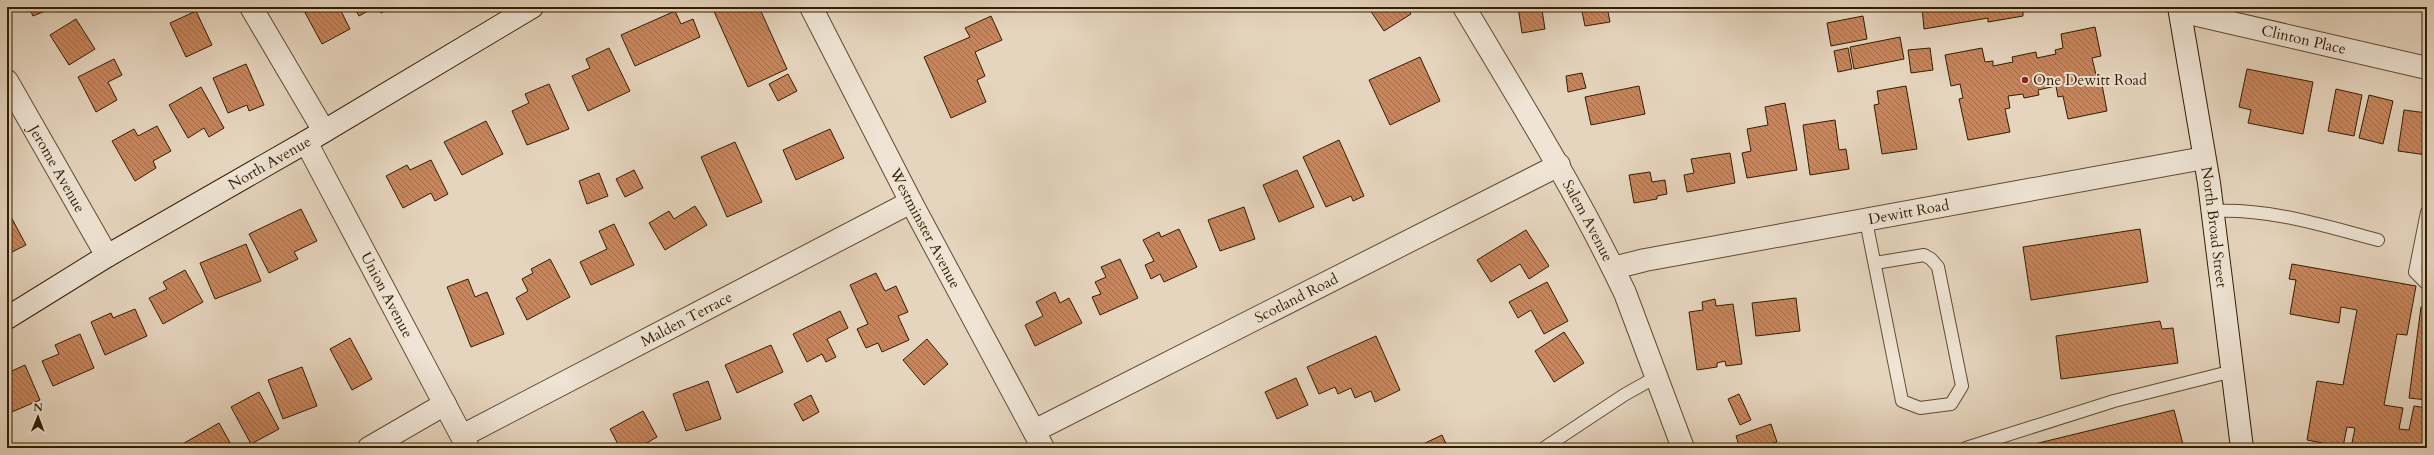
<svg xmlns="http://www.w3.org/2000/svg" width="2434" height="455" font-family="Cardo,serif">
	<defs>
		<pattern id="building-back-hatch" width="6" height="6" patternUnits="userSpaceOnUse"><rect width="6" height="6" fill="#c9855b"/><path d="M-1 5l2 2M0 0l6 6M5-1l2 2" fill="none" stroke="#a46c49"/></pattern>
	</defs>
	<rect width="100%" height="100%" fill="#e6d5be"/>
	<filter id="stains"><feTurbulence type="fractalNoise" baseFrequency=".005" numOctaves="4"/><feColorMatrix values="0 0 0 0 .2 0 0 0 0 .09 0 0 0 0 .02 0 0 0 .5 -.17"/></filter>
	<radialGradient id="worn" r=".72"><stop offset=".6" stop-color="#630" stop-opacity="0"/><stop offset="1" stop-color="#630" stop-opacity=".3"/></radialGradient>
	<path fill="url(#building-back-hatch)" stroke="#331e00" d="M29,7H55L33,16Z
		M302,7H339L350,29L322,44Z
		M354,7H375L359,16Z
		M378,7H392L381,13Z
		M712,7H759L787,69L748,87Z
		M1368,7H1406L1411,14L1384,31Z
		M1518,7H1552L1542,10L1545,29L1522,33Z
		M1581,7H1607L1610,22L1585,26Z
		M1922,7H2050L2023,12V16L1988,22V18L1924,29Z
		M196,11L212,45L186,57L170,23Z
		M675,11L681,24L693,19L700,37L635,66L621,35Z
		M991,16L1002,40L975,52L985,76L977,80L986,102L951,118L924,57L970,37L965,28Z
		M1863,16L1867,39L1831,46L1827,23Z
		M76,19L95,49L69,65L50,35Z
		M2095,27L2101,56L2092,58L2096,75L2100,74L2107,111L2068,119L2063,96L2058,97L2056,86L2038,90L2039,95L2024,98L2023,94L2008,96L2010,108L2005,109L2010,132L1968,140L1959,99L1963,98L1960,84L1951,86L1945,55L1982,48L1985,62L1993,61V66L2013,62L2012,57L2036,52L2037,58L2056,54L2055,50L2063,48L2061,34Z
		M1900,37L1904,59L1854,69L1850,47Z
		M609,48L630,91L588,111L572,76L590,68L586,59Z
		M1848,48L1852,69L1838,72L1834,51Z
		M1930,48L1933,70L1911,73L1908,50Z
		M1420,57L1440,101L1390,125L1369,80Z
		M114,59L122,75L108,82L117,100L96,112L78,77Z
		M246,64L264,105L249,111L247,105L228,113L213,78Z
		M2247,69L2313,82L2303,134L2248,123L2251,110L2239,107Z
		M1582,73L1586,88L1568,92L1566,76Z
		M788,74L797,91L778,101L769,84Z
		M549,84L569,129L527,145L512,111L529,103L525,94Z
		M1639,86L1645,114L1591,125L1585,97Z
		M1906,86L1917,149L1882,154L1874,105L1879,104L1877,91Z
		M201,87L224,128L209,137L204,128L188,138L169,105Z
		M2336,89L2362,95L2354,136L2328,131Z
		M2369,95L2393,101L2383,144L2359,138Z
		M1785,103L1797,170L1747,178L1742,153L1751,151L1747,129L1768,125L1765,107Z
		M2404,110L2427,113V155L2398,151Z
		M1835,120L1839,150L1846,149L1849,169L1810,175L1803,125Z
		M486,121L503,154L462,175L444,142Z
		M157,126L171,151L153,161L156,168L135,181L112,141L134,129L138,136Z
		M830,129L844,158L796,180L783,150Z
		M1339,140L1364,196L1353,201L1351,196L1326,207L1303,157Z
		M735,142L762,202L727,217L701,157Z
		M1730,153L1735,183L1687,192L1684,175L1694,173L1691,159Z
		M431,160L448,194L435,201L431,193L403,208L386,176L407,165L410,170Z
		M634,170L643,188L625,197L616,179Z
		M1297,170L1314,207L1279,222L1263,185Z
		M1650,172L1652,182L1665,180L1667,194L1657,196V199L1634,203L1629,175Z
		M599,173L608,196L587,204L579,181Z
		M2427,177V196L2423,195Z
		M695,206L707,225L665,250L649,223L669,211L674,219Z
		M1244,207L1255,239L1220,251L1208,220Z
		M301,209L317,241L294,252L298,259L269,273L249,234Z
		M10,215L26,245L10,253L7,248V217Z
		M614,224L634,265L591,285L580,262L607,249L599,231Z
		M1179,229L1197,267L1164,282L1160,274L1151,279L1145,265L1154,261L1143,240L1159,232L1161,237Z
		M2140,229L2148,282L2031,300L2023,247Z
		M1526,230L1549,266L1529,279L1520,264L1491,282L1477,260Z
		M246,244L261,281L215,299L200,263Z
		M550,259L570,297L527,320L516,298L528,291L522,279L533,273L531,269Z
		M1120,259L1138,298L1100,315L1092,297L1101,294L1095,282L1106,277L1101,267Z
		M2292,264L2416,286L2407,335L2397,334L2384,405L2403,408L2399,429L2409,430L2414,406L2427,408V448H2351L2355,428L2347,427L2343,447L2307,440L2317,381L2343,385L2357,310L2341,307L2339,323L2290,314L2296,280L2289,279Z
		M185,270L203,302L163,324L149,298L167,289L163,282Z
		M876,273L885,291L896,286L908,312L898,316L909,340L882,352L878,343L866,348L857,329L868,324L850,285Z
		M468,279L475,297L487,292L504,334L471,347L447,287Z
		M1547,282L1568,321L1544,334L1531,310L1518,318L1509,302Z
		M1055,292L1060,303L1069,298L1082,323L1035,346L1025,325L1043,316L1036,302Z
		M1796,298L1800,331L1756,336L1752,303Z
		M1715,299L1716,306L1733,304L1742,364L1726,366L1725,361L1717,363V367L1697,370L1689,312L1703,310L1702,302Z
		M2421,307L2427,308V400L2409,398Z
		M135,309L147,336L105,355L91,322L111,313L113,318Z
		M840,311L848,328L827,339L836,357L826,362L822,354L807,362L793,334Z
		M2160,321L2162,329L2173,328L2178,363L2061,379L2056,336Z
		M1564,332L1584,363L1554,382L1535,351Z
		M80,334L94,368L53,386L42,361L59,354L55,345Z
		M1376,336L1400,390L1375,402L1371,391L1355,398L1351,388L1338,394L1335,387L1319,394L1307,367Z
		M350,338L372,379L352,390L330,349Z
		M927,339L948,364L924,385L903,360Z
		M771,345L783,372L737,393L725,365Z
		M25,365L40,400L7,414V373Z
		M302,367L317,406L283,419L268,380Z
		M1296,378L1308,405L1277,419L1265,392Z
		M708,381L721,419L686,431L673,394Z
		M259,392L279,429L251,444L231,407Z
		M1739,394L1751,420L1740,425L1728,399Z
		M811,395L819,412L803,421L794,404Z
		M2174,410L2184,448H2018Z
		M643,411L657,437L638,448H620L610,429Z
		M219,423L233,448H180L179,446Z
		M1771,424L1777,442L1766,445L1767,448H1740L1736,436Z
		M1442,435L1448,448H1422L1421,445Z
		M1174,444L1176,448H1165Z"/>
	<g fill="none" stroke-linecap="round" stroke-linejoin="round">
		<defs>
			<path id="service" d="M2213,211C2270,208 2324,226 2378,240
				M2427,212L2415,272L2427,284
				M1866,221L1902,401L1920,408L1951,404L1962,386L1938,267L1931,259L1924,255L1875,263
				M1544,448L1624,395L1656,377
				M1966,448L2114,401L2233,371"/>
			<g id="minor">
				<path d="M251,7L324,131"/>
				<path id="s1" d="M811,7L911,202L1043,448"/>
				<path id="s2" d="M1464,7C1520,101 1578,194 1625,293L1683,448"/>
				<path id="s3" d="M2180,11L2427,68"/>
				<path id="s4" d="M7,81L107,256"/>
				<path id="s5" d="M306,142L468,448"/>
				<path id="s6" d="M1613,268L1645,260L2204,158"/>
				<path id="s7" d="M1034,431L1559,165"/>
				<path id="s8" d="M462,436L911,202"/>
				<path d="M369,448L445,404"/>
			</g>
			<g id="secondary">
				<path id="s9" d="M2179,7L2209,183L2242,448"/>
				<path id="s10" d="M7,318L107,256L306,142L532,7"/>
			</g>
		</defs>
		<use href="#service" stroke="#604c30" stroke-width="14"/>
		<use href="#minor" stroke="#604c30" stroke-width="24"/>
		<use href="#secondary" stroke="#331e00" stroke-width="24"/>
		<use href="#service" stroke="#efe4d5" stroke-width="12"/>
		<use href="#minor" stroke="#efe4d5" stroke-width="22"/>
		<use href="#secondary" stroke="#efe4d5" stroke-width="22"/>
	</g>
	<circle fill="#8f2418" stroke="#efe4d5" stroke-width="1.5" cx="2025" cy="80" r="4"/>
	<g text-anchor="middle" stroke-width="4" stroke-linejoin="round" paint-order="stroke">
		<g font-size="15" fill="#331e00" stroke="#efe4d5">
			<text dy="5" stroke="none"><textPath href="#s3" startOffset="127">Clinton Place</textPath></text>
			<text dy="5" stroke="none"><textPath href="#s10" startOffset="305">North Avenue</textPath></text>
			<text dy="5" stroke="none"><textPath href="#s4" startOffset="101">Jerome Avenue</textPath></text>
			<text dy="5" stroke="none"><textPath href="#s6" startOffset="301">Dewitt Road</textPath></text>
			<text dy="5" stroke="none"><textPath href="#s2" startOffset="247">Salem Avenue</textPath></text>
			<text dy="5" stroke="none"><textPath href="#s9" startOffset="223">North Broad Street</textPath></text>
			<text dy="5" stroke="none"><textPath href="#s1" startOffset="249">Westminster Avenue</textPath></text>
			<text dy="5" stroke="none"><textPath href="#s5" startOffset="173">Union Avenue</textPath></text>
			<text dy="5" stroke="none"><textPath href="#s7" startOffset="294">Scotland Road</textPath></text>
			<text dy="5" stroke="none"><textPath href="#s8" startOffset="253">Malden Terrace</textPath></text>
		</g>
		<g font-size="15" fill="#331e00" stroke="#efe4d5" text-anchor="start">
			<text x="2033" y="85">One Dewitt Road</text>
		</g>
	</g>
	<rect width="2434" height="455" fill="none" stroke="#e6d5be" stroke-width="24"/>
	<rect x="8" y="8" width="2418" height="439" fill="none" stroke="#331e00" stroke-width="2"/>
	<rect x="12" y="12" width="2410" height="431" fill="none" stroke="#331e00"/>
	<g transform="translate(38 417) rotate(1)" stroke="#efe4d5" stroke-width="3" paint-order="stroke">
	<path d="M0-3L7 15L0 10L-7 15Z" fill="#331e00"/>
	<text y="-6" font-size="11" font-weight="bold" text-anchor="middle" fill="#331e00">N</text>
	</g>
	<rect width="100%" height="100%" filter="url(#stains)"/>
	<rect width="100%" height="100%" fill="url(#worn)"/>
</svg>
